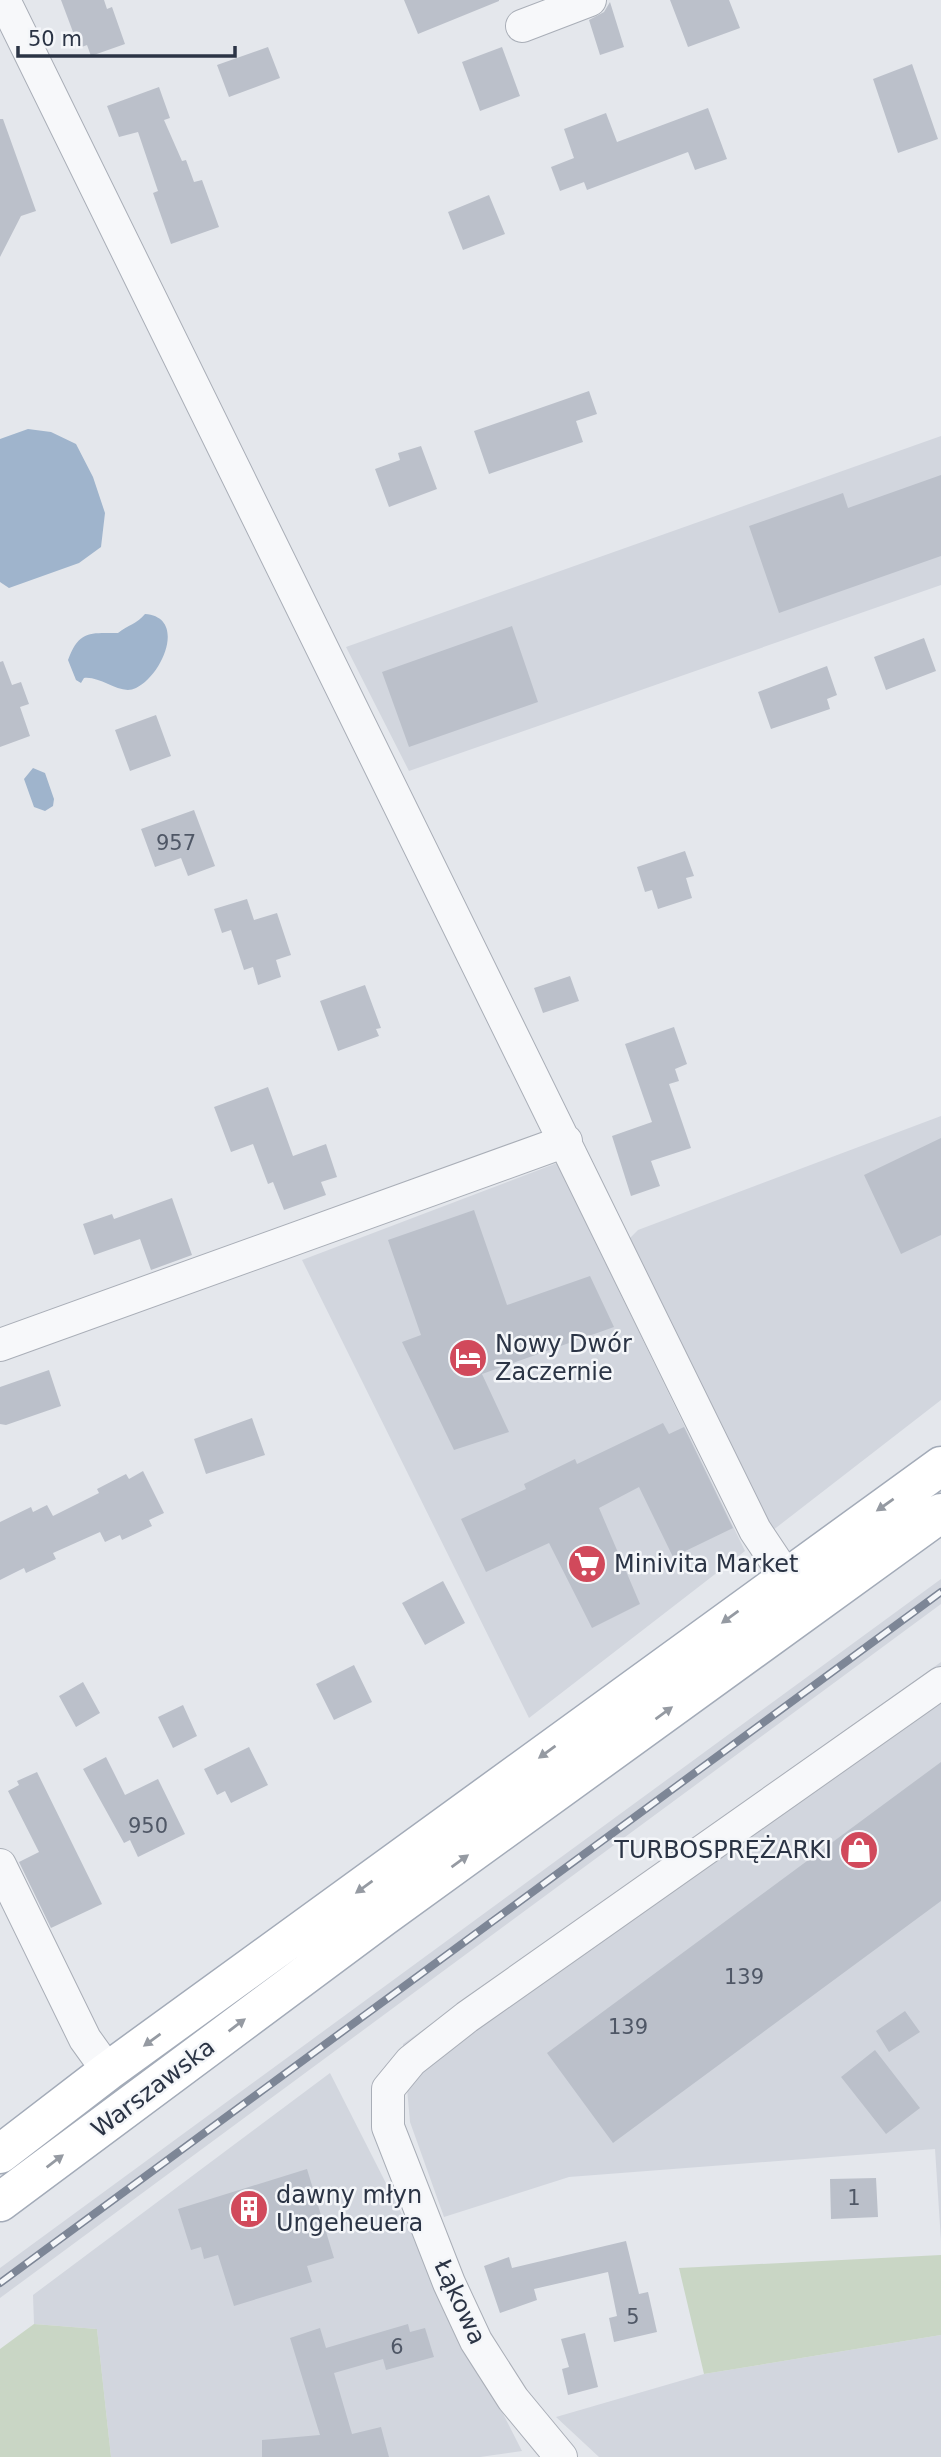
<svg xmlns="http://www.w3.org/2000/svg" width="941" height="2457" font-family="'DejaVu Sans',sans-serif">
	<rect width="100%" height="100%" fill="#e4e7ec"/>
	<path fill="#d2d6de" d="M941,436V585L409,771L346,647Z
		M941,1116V1400L768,1534L628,1240L638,1230Z
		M557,1163L745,1551L529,1718L302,1260Z
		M941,1579V1604L0,2298V2268Z
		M941,1662V2241L935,2149L569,2177L444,2217L410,2122L403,2044Z
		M330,2073L522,2451L480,2457H111L97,2329L34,2324L33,2295Z
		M941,2335V2457H599L556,2417L704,2374Z"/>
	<path fill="#c9d6c5" d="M941,2255V2335L704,2374L679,2268Z
		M34,2324L97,2329L111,2457H0V2349Z"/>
	<path fill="#9fb4cc" d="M28,429L51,432L76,444L93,477L105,513L101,547L79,563L9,588L0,582V439Z
		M145,614C187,617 163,675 136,688C120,696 102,676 84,678L81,683L76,680L68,660C79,630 90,633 118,633C128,625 137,624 145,614Z
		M33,768L45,773L54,799L53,806L45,811L34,807L24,779Z"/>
	<path fill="#bbc0ca" d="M61,0H104L107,9L112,7L125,44L91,56L87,45L79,48Z
		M404,0H499V1L418,34Z
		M670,0H729L740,28L688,47Z
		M610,2L624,47L600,55L589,20L604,12Z
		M268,47L280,78L229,97L217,65Z
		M502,47L520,96L480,111L462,62Z
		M912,64L938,139L898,153L873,79Z
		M159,87L170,118L164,120L182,161L186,160L194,182L202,180L219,227L171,244L153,193L158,191L138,132L119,137L107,106Z
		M708,108L727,159L695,170L688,152L587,190L584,182L560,191L551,167L574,158L564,129L606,113L617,142Z
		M0,119H3L36,211L21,216L0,257Z
		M489,195L505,234L463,250L448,212Z
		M589,391L597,414L576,421L583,442L489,474L474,431Z
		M421,446L437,489L389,507L375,469L400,460L398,453Z
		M941,475V556L779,613L749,526L843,493L848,508Z
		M512,626L538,702L409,747L382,672Z
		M924,638L936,671L886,690L874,657Z
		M3,661L12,685L21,682L29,704L20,707L30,736L0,747V662Z
		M827,666L837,695L827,699L830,709L771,729L758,692Z
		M156,715L171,756L130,771L115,730Z
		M194,810L215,866L188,876L181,858L155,867L141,829Z
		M685,851L694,876L686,878L692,898L658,909L652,890L645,892L637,867Z
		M247,899L254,920L277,913L291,955L276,960L281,977L258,985L253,967L244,970L231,930L222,933L214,909Z
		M570,976L579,1001L543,1013L534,988Z
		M365,985L381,1028L376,1029L379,1036L338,1051L320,1001Z
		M674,1027L687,1064L675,1069L679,1081L669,1084L691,1148L651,1161L660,1186L631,1196L612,1136L652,1122L625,1044Z
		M268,1087L293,1156L326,1144L337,1177L321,1182L326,1195L284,1210L273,1182L268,1184L253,1144L231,1152L214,1107Z
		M941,1138V1235L901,1254L864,1175Z
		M172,1198L192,1255L151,1270L140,1239L94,1255L83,1224L112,1214L114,1219Z
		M474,1210L507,1305L590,1276L614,1327L482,1374L509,1432L454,1450L402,1342L421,1335L388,1240Z
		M49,1370L61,1406L6,1425L0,1424V1387Z
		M252,1418L265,1455L206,1474L194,1439Z
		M663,1423L669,1434L684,1427L733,1528L673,1557L639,1487L599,1508L640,1604L592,1628L549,1543L486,1572L461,1519L526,1489L524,1484L575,1459L577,1464Z
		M143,1471L164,1513L149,1520L152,1526L122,1540L120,1535L105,1542L100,1532L53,1553L56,1559L26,1573L24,1568L0,1580V1522L31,1507L33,1512L47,1505L53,1516L99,1493L97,1489L126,1474L129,1479Z
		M443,1581L465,1623L425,1645L402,1603Z
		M354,1665L372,1702L334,1720L316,1684Z
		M83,1682L100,1713L76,1727L59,1696Z
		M183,1705L197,1736L173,1748L158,1717Z
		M249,1747L268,1785L231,1803L225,1791L217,1795L204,1769Z
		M106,1757L125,1795L158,1779L185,1834L138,1857L130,1840L124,1843L83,1769Z
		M941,1762V1901L613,2143L547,2053Z
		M37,1772L102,1904L51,1928L19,1862L39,1852L8,1791L19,1785L17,1781Z
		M905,2011L920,2032L889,2052L876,2031Z
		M875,2050L920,2108L886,2134L841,2077Z
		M307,2169L334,2258L307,2266L312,2282L234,2306L218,2255L204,2259L201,2247L191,2250L178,2209Z
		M876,2178L878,2217L831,2219L830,2179Z
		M626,2241L639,2294L648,2292L657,2332L614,2342L609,2318L617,2316L608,2272L534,2289L537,2300L500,2313L484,2266L509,2257L512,2268Z
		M408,2324L410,2332L425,2328L434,2357L386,2370L383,2359L334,2373L352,2434L381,2427L389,2457H262V2440L320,2435L290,2338L320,2328L326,2348Z
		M585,2333L598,2387L568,2395L562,2369L569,2367L561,2339Z"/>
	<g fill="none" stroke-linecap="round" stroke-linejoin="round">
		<defs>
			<path id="minor" d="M4,0L755,1530L799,1596
				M522,26L590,0
				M0,1345L566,1141
				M0,1865L85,2039L108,2071
				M561,2457L513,2399L476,2341L449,2283L388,2127V2089L411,2061L467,2017L941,1683"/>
			<path id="major" d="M0,2154L108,2071L941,1466
				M0,2202L383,1917L941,1513"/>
		</defs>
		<use href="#minor" stroke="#a9aeb7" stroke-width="34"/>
		<use href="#major" stroke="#a3abb8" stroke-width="41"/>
		<use href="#minor" stroke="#f7f8fa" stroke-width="32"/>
		<use href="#major" stroke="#fff" stroke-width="38"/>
		<defs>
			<path id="rail" d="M0,2283L941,1592"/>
		</defs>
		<use href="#rail" stroke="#7d8696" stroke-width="8"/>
		<use href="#rail" stroke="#f4f6f9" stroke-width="5" stroke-dasharray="16" stroke-linecap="butt"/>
	</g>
	<defs><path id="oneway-solid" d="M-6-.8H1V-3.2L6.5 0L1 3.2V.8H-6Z" transform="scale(1.75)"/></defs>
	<g fill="#959aa2">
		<use href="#oneway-solid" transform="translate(885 1505) rotate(145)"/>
		<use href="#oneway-solid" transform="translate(730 1617) rotate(144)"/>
		<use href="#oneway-solid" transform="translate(664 1713) rotate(-36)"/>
		<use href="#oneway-solid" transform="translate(547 1752) rotate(144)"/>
		<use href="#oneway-solid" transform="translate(460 1861) rotate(-36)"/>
		<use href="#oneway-solid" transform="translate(364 1887) rotate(144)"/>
		<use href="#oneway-solid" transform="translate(237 2025) rotate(-37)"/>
		<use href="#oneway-solid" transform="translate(152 2040) rotate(144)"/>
		<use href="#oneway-solid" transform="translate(55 2161) rotate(-37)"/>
	</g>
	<defs>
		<symbol id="hotel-disc" viewBox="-11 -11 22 22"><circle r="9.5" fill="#d1495b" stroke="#f4f6f9"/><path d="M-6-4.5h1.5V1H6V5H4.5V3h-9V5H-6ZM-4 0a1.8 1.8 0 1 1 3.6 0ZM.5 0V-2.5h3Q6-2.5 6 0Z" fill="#fff"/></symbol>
		<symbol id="supermarket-disc" viewBox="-11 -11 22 22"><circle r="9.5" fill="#d1495b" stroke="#f4f6f9"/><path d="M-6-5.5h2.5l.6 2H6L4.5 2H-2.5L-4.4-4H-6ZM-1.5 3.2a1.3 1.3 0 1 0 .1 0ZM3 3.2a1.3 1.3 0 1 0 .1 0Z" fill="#fff"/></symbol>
		<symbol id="shop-disc" viewBox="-11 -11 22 22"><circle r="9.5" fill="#d1495b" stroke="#f4f6f9"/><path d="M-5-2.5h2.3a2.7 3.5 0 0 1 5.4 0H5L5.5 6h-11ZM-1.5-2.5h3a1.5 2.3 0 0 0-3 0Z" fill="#fff"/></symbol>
		<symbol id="building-disc" viewBox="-11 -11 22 22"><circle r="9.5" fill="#d1495b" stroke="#f4f6f9"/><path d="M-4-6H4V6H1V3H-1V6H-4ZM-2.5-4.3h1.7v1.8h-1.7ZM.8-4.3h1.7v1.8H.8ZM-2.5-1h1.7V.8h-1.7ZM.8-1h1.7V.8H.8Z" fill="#fff"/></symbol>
	</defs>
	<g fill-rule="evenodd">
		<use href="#hotel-disc" x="446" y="1336" width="44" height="44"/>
		<use href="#supermarket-disc" x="565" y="1542" width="44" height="44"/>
		<use href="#shop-disc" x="837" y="1828" width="44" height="44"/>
		<use href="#building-disc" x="227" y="2187" width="44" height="44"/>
	</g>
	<g text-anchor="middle" stroke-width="5" stroke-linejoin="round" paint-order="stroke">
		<g font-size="21" fill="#4f5766">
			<text x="176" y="850">957</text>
			<text x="148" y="1833">950</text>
			<text x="744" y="1984">139</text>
			<text x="628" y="2034">139</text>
			<text x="854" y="2205">1</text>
			<text x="633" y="2324">5</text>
			<text x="397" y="2354">6</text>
		</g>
		<g font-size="24" fill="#2b3445" stroke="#f4f6f9" text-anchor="start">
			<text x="495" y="1352">Nowy Dwór<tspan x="495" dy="28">Zaczernie</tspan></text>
			<text x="614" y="1572">Minivita Market</text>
			<text x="832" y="1858" text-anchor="end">TURBOSPRĘŻARKI</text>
			<text x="276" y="2203">dawny młyn<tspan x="276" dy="28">Ungeheuera</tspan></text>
		</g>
		<g font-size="24" fill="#2b3445" stroke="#f4f6f9">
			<text transform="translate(153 2088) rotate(-37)" y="8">Warszawska</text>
			<text transform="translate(460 2302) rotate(65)" y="8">Łąkowa</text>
		</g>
	</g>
	<path d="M18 46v10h217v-10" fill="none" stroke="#2b3445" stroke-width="3.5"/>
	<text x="28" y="46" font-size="21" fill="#2b3445" stroke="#f4f6f9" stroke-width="5" paint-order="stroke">50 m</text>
</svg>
